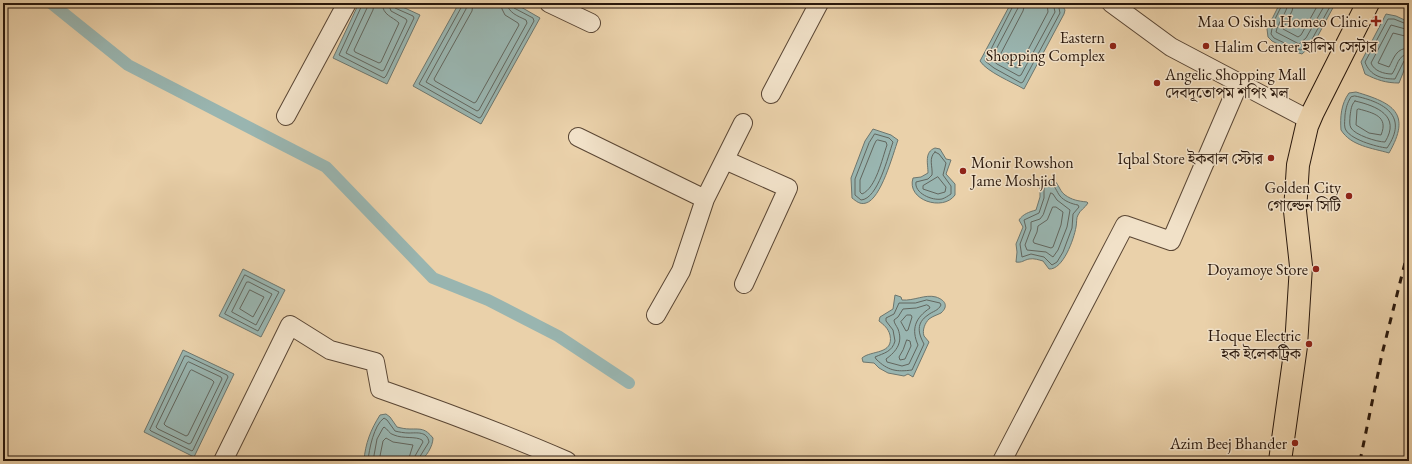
<svg xmlns="http://www.w3.org/2000/svg" width="1412" height="464" font-family="'EB Garamond','Noto Serif Bengali',serif">
	<rect width="100%" height="100%" fill="#ead1aa"/>
	<filter id="stains"><feTurbulence type="fractalNoise" baseFrequency=".005" numOctaves="4"/><feColorMatrix values="0 0 0 0 .2 0 0 0 0 .09 0 0 0 0 .02 0 0 0 .5 -.17"/></filter>
	<radialGradient id="worn" r=".72"><stop offset=".6" stop-color="#630" stop-opacity="0"/><stop offset="1" stop-color="#630" stop-opacity=".3"/></radialGradient>
	<path fill="#99b5b0" stroke="#6d766e" d="M359,3H394L420,15L387,84L333,58Z
		M459,3H514L540,18L481,124L413,86Z
		M1011,3H1061L1065,10L1064,14L1024,89C1012,82 987,72 980,61Z
		M1280,3H1335V4L1314,43L1302,54L1290,50L1272,41L1268,37L1267,29Z
		M1386,14L1396,16L1409,22V58L1399,83C1386,83 1377,80 1365,74L1361,62Z
		M1356,92C1393,103 1412,113 1389,153C1372,148 1351,146 1341,130C1340,117 1341,104 1349,93Z
		M873,129L891,135L898,140C893,154 881,199 866,203C860,205 856,201 852,198L851,178L865,141Z
		M935,148L940,149L946,159L951,160L946,174L955,184V195C943,212 906,200 913,178L921,177L928,173C928,164 924,152 935,148Z
		M1049,179C1059,180 1058,190 1065,195C1072,200 1078,201 1087,202L1088,203C1085,208 1080,210 1078,215C1076,218 1077,223 1076,227C1074,239 1063,270 1049,269L1043,261C1039,260 1034,258 1029,259C1024,260 1022,263 1016,262L1017,252L1016,244L1023,227L1019,220C1023,214 1029,212 1036,210L1040,197V184Z
		M243,269L285,290L261,337L219,316Z
		M895,295L901,297L902,300C914,301 925,294 936,297C945,300 949,306 941,313C937,315 933,316 929,319C925,323 922,330 924,336L929,342L913,377L908,374L904,376L888,373L879,368L874,363L863,362L862,358C871,350 894,355 890,335C888,328 884,325 879,321L880,317L893,309Z
		M183,350L234,374L194,457L144,432Z
		M386,414L390,417L397,427C401,428 405,429 410,429C421,429 425,428 433,438C433,446 426,458 419,461H364C365,444 371,429 380,415Z"/>
	<g fill="none" stroke-linecap="round" stroke-linejoin="round">
		<path stroke="#62665e" stroke-width="1" d="M363,3L339,55L384,78L386,76L414,18L413,16L395,8L393,3
			M368,3L367,8L346,53L382,71L384,70L407,21L406,19L391,11L388,3
			M374,3L373,10L354,50L355,52L379,63L381,62L399,23C392,16 383,16 382,3
			M462,3V6L419,84L479,118L481,117L534,21L533,18L514,8L512,3
			M467,3L466,9L426,82L477,111L479,110L527,23L526,20C518,16 508,13 507,3
			M473,3L472,11L434,79L435,81L474,103L476,102L519,25L518,23L505,15L502,9L501,3
			M1014,3L1013,6L985,61L994,68L1021,83L1023,82L1060,13L1058,3
			M1019,3L1018,8L991,59L997,64L1019,76L1021,75L1055,12L1053,3
			M1025,3L1023,11L999,57L1000,59L1017,68L1019,67L1048,12L1047,3
			M1283,3L1273,23L1271,34L1274,38L1297,49L1301,50L1311,41L1332,3
			M1288,3C1287,13 1278,22 1276,32L1299,44L1306,38L1326,3
			M1294,3L1292,11L1283,29L1298,37L1301,35L1319,3
			M1409,25L1394,19H1388L1365,62C1370,76 1382,79 1395,79L1404,61L1409,59
			M1409,30L1391,25L1371,63C1374,71 1384,74 1392,74C1398,66 1397,55 1409,54
			M1409,37L1393,33L1378,63L1389,67C1394,58 1396,48 1409,48
			M1355,96C1384,102 1409,116 1387,148C1377,147 1348,139 1345,128C1344,124 1345,119 1345,115C1346,108 1347,103 1351,97Z
			M1355,101C1377,106 1401,116 1385,142C1377,142 1355,135 1351,128C1349,125 1350,119 1350,116C1351,110 1351,105 1355,101Z
			M1359,109C1373,113 1389,116 1381,135L1369,133L1356,125L1357,110Z
			M875,134L889,138L893,142C888,156 878,199 861,200L855,195V179L869,143Z
			M878,140L886,142L887,145C882,159 876,188 862,194L860,192V180L874,145L876,141Z
			M935,152L939,154L946,163L943,175L951,186V194C948,196 945,198 942,199C932,201 914,193 916,182L928,179L932,175C933,167 928,158 935,152Z
			M938,177L946,187L945,192L938,194L923,189V186Z
			M1050,184C1056,186 1056,191 1060,196C1064,201 1072,204 1078,205L1079,207L1073,214L1072,228L1063,252L1057,262L1052,265L1044,257L1031,254L1022,257L1020,244L1026,228L1024,220L1039,213L1044,198V187Z
			M1051,193L1053,194L1057,200L1070,210L1067,227L1058,250L1053,257L1046,252L1027,250L1025,245L1031,229V222L1040,219L1043,215Z
			M1053,207H1056L1063,212L1061,225L1053,247L1051,248L1034,243L1033,241L1037,232L1038,226L1047,220Z
			M245,275L279,292L258,331L225,314Z
			M247,282H249L272,294L256,325L232,312Z
			M250,290L264,297L253,317L240,309Z
			M927,300L940,303L941,305C938,311 933,311 928,315C916,323 918,333 924,344L912,370C897,372 888,371 876,359L875,357C884,353 892,352 895,341L893,330L886,321V318L894,314L899,303H915Z
			M927,305L929,306L930,308C915,318 911,329 918,345L909,364L902,366L887,362L886,359C897,351 903,342 898,329C896,325 894,323 894,320L898,317L903,309L916,308Z
			M907,315H911L912,317L908,330L906,331L901,322Z
			M907,340L910,341L911,346L905,359L900,360L899,357L903,350Z
			M185,356H187L227,375L228,377L193,450L192,451L151,431L150,430Z
			M189,362L221,377L222,379L191,443L189,444L158,429L156,427L187,363Z
			M192,370L212,380L214,382L188,435L186,436L166,426L164,424L190,371Z
			M368,461C369,449 374,425 384,418L387,420L395,431C399,432 404,433 409,433C417,433 427,431 429,442L419,458V461
			M373,461L377,439L383,428L384,427C388,429 389,434 394,435C403,439 416,436 422,440L423,442L415,456L414,461
			M379,461L383,441L386,438L393,442L413,445L408,461"/>
		<path stroke="#99b5b0" stroke-width="12" d="M51,3L128,65L326,167L433,278L488,300L558,336L629,383"/>
		<defs>
			<path id="minor" d="M549,3L591,23
				M1111,3L1171,47L1300,115
				M771,94L819,3
				M286,116L347,3
				M578,137L705,199
				M725,160L788,188L744,284
				M656,315L681,271L705,199L743,123
				M223,461L290,325L330,350L375,362L380,389C443,411 505,434 567,461
				M1002,461L1125,225L1171,241L1239,83"/>
			<path id="highway" d="M1280,461L1296,346L1301,266L1295,211L1298,165L1307,126L1313,112L1368,3"/>
		</defs>
		<use href="#minor" stroke="#5a4634" stroke-width="20"/>
		<use href="#highway" stroke="#2a180c" stroke-width="24"/>
		<use href="#minor" stroke="#f1e1c8" stroke-width="18"/>
		<use href="#highway" stroke="#ead1aa" stroke-width="22"/>
		<path stroke="#2a180c" stroke-width="3" stroke-dasharray="7 7" stroke-linecap="butt" d="M1360,461L1382,354L1409,247"/>
	</g>
	<g fill="#8f2418" stroke="#f1e1c8" stroke-width="1.5">
		<path d="M1374 15h4v4h4v4h-4v4h-4v-4h-4v-4h4z"/>
		<circle cx="1113" cy="46" r="4"/>
		<circle cx="1206" cy="46" r="4"/>
		<circle cx="1157" cy="83" r="4"/>
		<circle cx="1271" cy="158" r="4"/>
		<circle cx="963" cy="171" r="4"/>
		<circle cx="1349" cy="196" r="4"/>
		<circle cx="1316" cy="269" r="4"/>
		<circle cx="1309" cy="344" r="4"/>
		<circle cx="1295" cy="443" r="4"/>
	</g>
	<g text-anchor="middle" stroke-width="3" stroke-linejoin="round" paint-order="stroke">
		<g font-size="16" fill="#2a180c" stroke="#f1e1c8" text-anchor="end">
			<text x="1368" y="27">Maa O Sishu Homeo Clinic</text>
			<text x="1105" y="43">Eastern<tspan x="1105" dy="18">Shopping Complex</tspan></text>
			<text x="1214" y="52" text-anchor="start">Halim Center হালিম সেন্টার</text>
			<text x="1165" y="80" text-anchor="start">Angelic Shopping Mall<tspan x="1165" dy="18">দেবদূতোপম শপিং মল</tspan></text>
			<text x="1263" y="164">Iqbal Store ইকবাল স্টোর</text>
			<text x="971" y="168" text-anchor="start">Monir Rowshon<tspan x="971" dy="18">Jame Moshjid</tspan></text>
			<text x="1341" y="193">Golden City<tspan x="1341" dy="18">গোল্ডেন সিটি</tspan></text>
			<text x="1308" y="275">Doyamoye Store</text>
			<text x="1301" y="341">Hoque Electric<tspan x="1301" dy="18">হক ইলেকট্রিক</tspan></text>
			<text x="1287" y="449">Azim Beej Bhander</text>
		</g>
	</g>
	<rect width="1412" height="464" fill="none" stroke="#ead1aa" stroke-width="16"/>
	<rect x="4" y="4" width="1404" height="456" fill="none" stroke="#2a180c" stroke-width="2"/>
	<rect x="8" y="8" width="1396" height="448" fill="none" stroke="#2a180c"/>
	<rect width="100%" height="100%" filter="url(#stains)"/>
	<rect width="100%" height="100%" fill="url(#worn)"/>
</svg>
